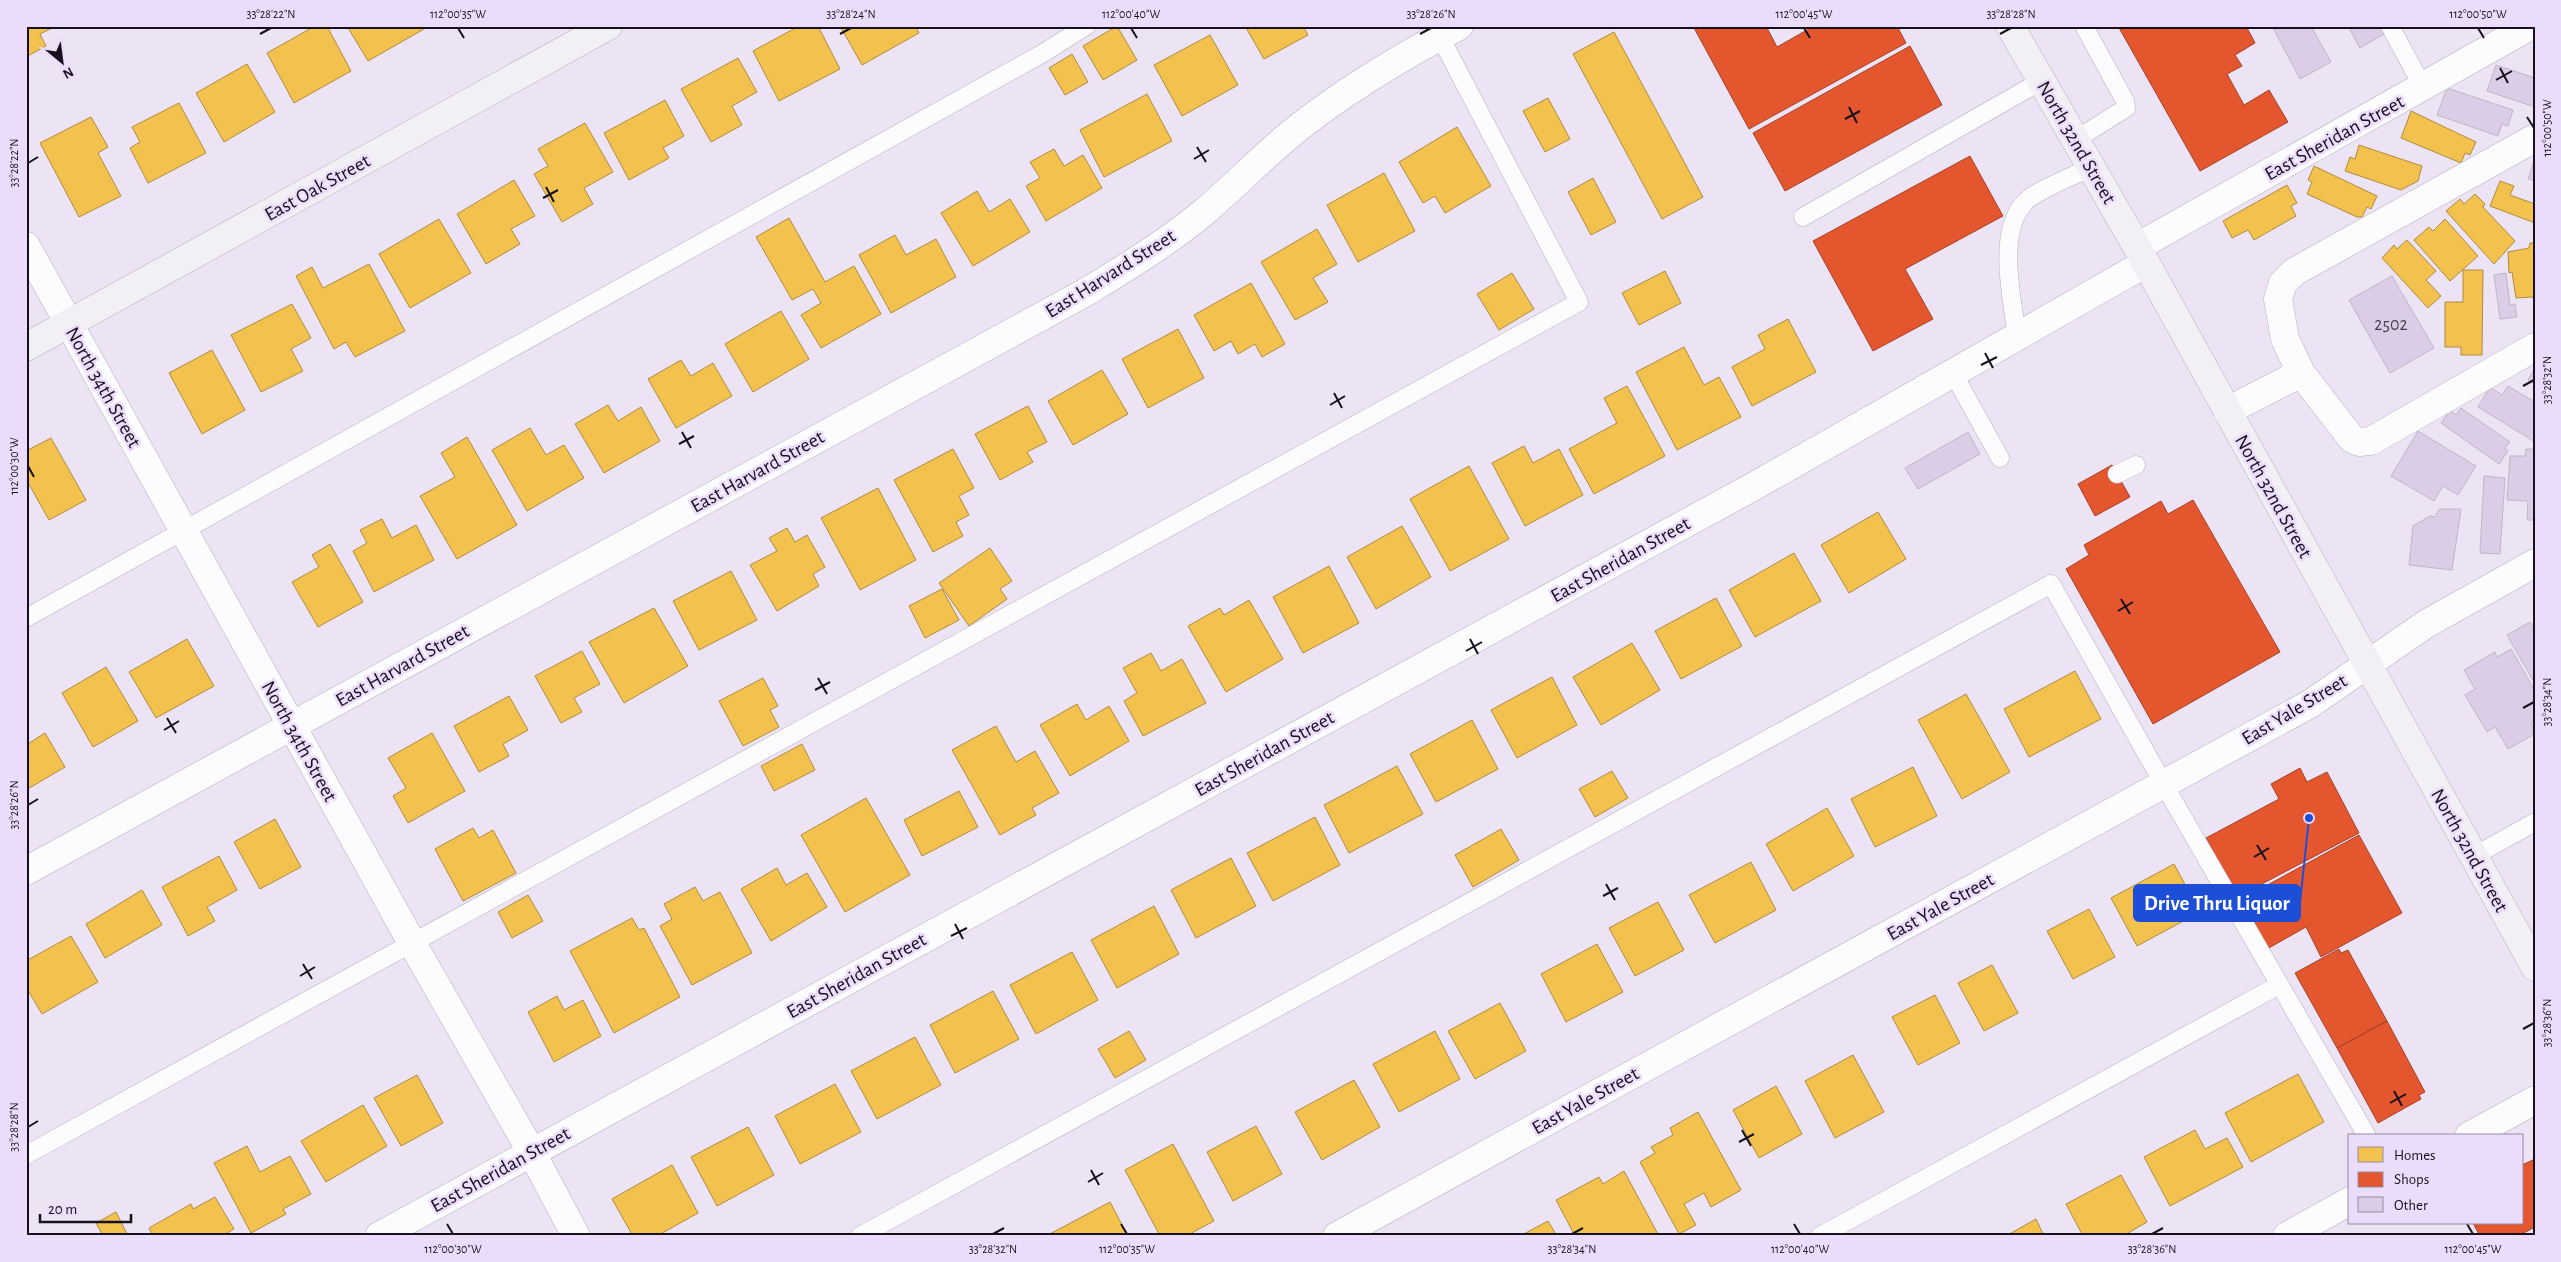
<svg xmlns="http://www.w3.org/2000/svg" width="2561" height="1262" font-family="'Alegreya Sans',sans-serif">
	<rect width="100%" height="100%" fill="#ece3f4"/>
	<path fill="#f2c14e" stroke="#b08c3f" d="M26,26L52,28L40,34L46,46L26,57Z
		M315,26H327L351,71L294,103L267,53Z
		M347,26H422L424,29L368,61Z
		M799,26H818L840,69L779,101L753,51Z
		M840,26H915L919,33L862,65Z
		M1117,26L1137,60L1103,80L1083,46Z
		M1245,26H1303L1308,35L1264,59Z
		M1614,32L1703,197L1662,219L1573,54Z
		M1210,35L1238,85L1182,116L1154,65Z
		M1072,54L1088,82L1065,95L1049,68Z
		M738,58L757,92L732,106L742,125L711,142L681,89Z
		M247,64L275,112L224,142L196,93Z
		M1147,94L1172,141L1104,177L1080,130Z
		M1548,98L1570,139L1545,152L1523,111Z
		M665,100L684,136L663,148L669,158L629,180L604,133Z
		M179,103L206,153L148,183L130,148L140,142L132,127Z
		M2411,111L2476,142L2470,155L2465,153L2461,163L2401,138Z
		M91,117L108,147L98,153L121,196L79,217L40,143Z
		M585,123L613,172L584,188L593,204L562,222L534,174L548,166L538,149Z
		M1457,127L1491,186L1445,213L1435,196L1423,203L1399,162Z
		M2359,145L2422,166L2418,181L2401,190L2345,171L2350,157L2355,159Z
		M1054,149L1064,166L1083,155L1102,188L1046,221L1026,186L1040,178L1030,162Z
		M2314,166L2377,196L2371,209L2367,207L2362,217H2357L2307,194L2312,182L2308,180Z
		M1384,173L1415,231L1358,262L1327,205Z
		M1593,178L1616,222L1591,235L1568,192Z
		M514,180L535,216L511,229L520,244L486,264L457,214Z
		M2500,181L2514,186L2510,195L2535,204V223L2490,206Z
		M2287,185L2297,203L2291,206L2296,216L2254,240L2248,230L2232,238L2223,221Z
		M977,191L989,212L1010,199L1030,232L973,266L941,213Z
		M2475,194L2485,204L2483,207L2515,241L2494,264L2446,211L2460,199L2464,204Z
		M789,218L825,282L854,266L881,314L821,348L801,315L821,303L813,289L792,300L756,237Z
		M439,219L471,273L410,308L379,254Z
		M2445,219L2478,256L2450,281L2414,240L2429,227L2433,231Z
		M1317,229L1337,264L1313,278L1328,302L1295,320L1261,262Z
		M895,235L906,255L936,239L956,277L891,313L859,255Z
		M2407,240L2436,271L2426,280L2441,296L2428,308L2382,258L2394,245L2397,249Z
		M2530,243H2535V306L2533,297L2516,298L2512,272L2509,273L2508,252L2529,248Z
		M369,264L405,331L355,357L346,342L334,349L296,276L312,267L323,288Z
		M2463,270H2483L2482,355H2461V347H2445V302H2463Z
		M1665,271L1681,303L1639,325L1622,293Z
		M1512,273L1534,309L1499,330L1477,294Z
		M1251,283L1285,344L1262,357L1255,344L1238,354L1231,341L1214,351L1194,315Z
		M292,304L311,338L291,349L303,371L261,392L231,335Z
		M781,311L809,359L753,392L725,344Z
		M1788,319L1816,372L1752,406L1732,367L1765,349L1758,335Z
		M1178,329L1204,378L1148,408L1122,359Z
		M1684,347L1704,385L1719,377L1741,417L1677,450L1636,372Z
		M212,350L245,410L202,434L169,373Z
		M681,360L691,376L713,363L732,396L676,428L648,379Z
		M1102,370L1128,414L1073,445L1048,401Z
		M1627,386L1665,456L1594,494L1569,449L1617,423L1604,398Z
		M608,405L618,421L641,407L660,441L604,473L575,424Z
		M1028,406L1047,442L1027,452L1033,462L1000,480L975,434Z
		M530,428L546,455L564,445L584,478L527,511L492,450Z
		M467,437L517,525L457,559L420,496L455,477L441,453Z
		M51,438L86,500L49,520L26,479V451Z
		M1524,446L1533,463L1559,449L1583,495L1525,526L1492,463Z
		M953,449L974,488L959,496L969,515L956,522L963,536L933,552L894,480Z
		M1469,466L1509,539L1450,571L1410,499Z
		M878,488L916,560L860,590L821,518Z
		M1878,512L1906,559L1849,593L1821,545Z
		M382,519L392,538L416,525L434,560L374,592L353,551L367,543L360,530Z
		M1402,526L1431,577L1376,609L1347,557Z
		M787,528L795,542L807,535L825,567L813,574L819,586L777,611L750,565L777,551L769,538Z
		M330,544L363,602L318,627L292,582L319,567L312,555Z
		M990,548L1012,581L1000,589L1007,599L969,626L939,583Z
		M1794,553L1821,601L1755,637L1729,590Z
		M1329,566L1359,623L1303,653L1273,597Z
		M731,571L757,620L699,650L673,601Z
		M942,589L959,620L925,638L909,606Z
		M1716,598L1742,646L1681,679L1655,631Z
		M1249,600L1283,659L1226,692L1188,626L1220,608L1224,615Z
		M654,608L688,666L624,703L589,642Z
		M187,639L214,686L156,718L129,672Z
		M1632,643L1660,690L1601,725L1573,677Z
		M582,651L600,684L574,698L582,712L561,723L535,676Z
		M1151,653L1161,671L1182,659L1206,703L1143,736L1124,701L1137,693L1123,668Z
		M106,667L138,721L93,747L62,693Z
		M2075,671L2101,719L2029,757L2004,709Z
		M1552,677L1577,725L1517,758L1491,710Z
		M763,678L778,706L770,710L779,727L743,746L719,701Z
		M1966,694L2010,772L1962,799L1918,720Z
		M509,696L528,730L503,744L509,756L479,772L454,726Z
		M1077,704L1086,720L1109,706L1129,741L1070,776L1040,725Z
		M1472,720L1498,769L1436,802L1410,754Z
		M996,726L1016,762L1035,751L1059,793L1032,808L1036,815L1000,835L952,750Z
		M45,733L65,767L26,790V745Z
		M432,733L465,791L408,823L393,796L406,788L388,758Z
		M802,744L815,770L774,791L761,766Z
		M1397,766L1423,814L1349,853L1324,805Z
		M1913,767L1937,816L1875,847L1851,799Z
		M1612,771L1628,798L1595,817L1579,789Z
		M959,791L978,827L922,856L904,820Z
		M866,798L910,875L845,912L801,835Z
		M1827,808L1854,856L1793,891L1766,844Z
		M1315,817L1340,865L1273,901L1247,853Z
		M275,819L301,867L260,889L234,842Z
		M473,828L479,838L493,830L516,873L463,901L435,849Z
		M1501,829L1519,860L1473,887L1455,855Z
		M219,856L237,890L207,907L215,921L188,936L162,887Z
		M1231,858L1256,906L1196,938L1171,890Z
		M1751,862L1776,910L1715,943L1689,895Z
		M2174,864L2200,912L2137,946L2111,898Z
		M777,868L786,885L807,873L827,907L771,941L741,889Z
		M695,887L703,901L720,892L752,953L692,985L660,926L672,919L664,904Z
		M142,890L162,925L105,958L86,924Z
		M528,895L543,921L512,938L498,912Z
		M1658,902L1684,950L1635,976L1609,928Z
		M1154,906L1179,954L1117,988L1091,940Z
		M2089,909L2115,957L2073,979L2047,931Z
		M632,918L639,930L644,928L680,997L614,1033L570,951Z
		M71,936L98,982L42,1014L26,987V961Z
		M1597,944L1623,992L1566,1022L1541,974Z
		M1072,952L1098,1000L1036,1034L1010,985Z
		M1992,965L2018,1013L1984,1031L1958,983Z
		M993,991L1019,1039L955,1073L930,1025Z
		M1935,995L1960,1043L1918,1065L1892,1017Z
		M557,996L564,1010L583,1000L601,1036L554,1062L528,1012Z
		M1500,1003L1526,1051L1475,1079L1448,1031Z
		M1129,1031L1146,1060L1115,1078L1098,1049Z
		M1435,1031L1460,1079L1399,1112L1373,1064Z
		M915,1037L941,1085L877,1119L851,1071Z
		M1853,1055L1884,1112L1835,1138L1805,1081Z
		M2298,1074L2324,1122L2251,1162L2225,1113Z
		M417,1075L443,1123L401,1146L374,1098Z
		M1354,1080L1380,1127L1322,1160L1295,1112Z
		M835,1084L861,1132L800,1164L775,1116Z
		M1776,1086L1802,1134L1759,1158L1733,1110Z
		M363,1105L387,1146L326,1182L301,1141Z
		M1698,1112L1741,1190L1711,1207L1704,1193L1684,1204L1696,1225L1679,1234L1640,1162L1655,1153L1651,1147L1673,1135L1670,1128Z
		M1256,1126L1282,1174L1233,1201L1207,1152Z
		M748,1127L774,1175L717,1206L691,1157Z
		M2195,1130L2205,1149L2227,1138L2243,1167L2170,1206L2144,1157Z
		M1173,1144L1214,1221L1186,1236H1160L1125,1170Z
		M247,1146L260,1172L290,1156L311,1194L283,1209L286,1214L251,1233L214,1163Z
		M672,1165L698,1213L657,1236H633L612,1199Z
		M1624,1171L1659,1236H1575L1556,1200L1599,1177L1603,1184Z
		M2121,1175L2147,1222L2123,1236H2083L2066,1204Z
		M215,1197L234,1229L222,1236H153L149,1228L191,1204L193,1209Z
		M1110,1202L1128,1236H1046Z
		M116,1212L128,1236H103L96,1223Z
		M2036,1219L2044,1236H2006Z
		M1548,1221L1557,1236H1520Z"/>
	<path fill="#e4572e" stroke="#a64228" d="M1693,26H1766L1777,47L1814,26H1897L1906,43L1749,129Z
		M2118,26H2246L2255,43L2235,55L2242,66L2227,74L2244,105L2269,90L2288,122L2200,171Z
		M1910,46L1942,105L1785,191L1753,133Z
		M1970,156L2003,216L1905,269L1933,319L1873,351L1813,241Z
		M2112,465L2130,497L2095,516L2078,484Z
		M2193,500L2280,652L2153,724L2066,569L2089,555L2084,545L2161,501L2168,514Z
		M2300,768L2307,782L2327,772L2359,833L2237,897L2206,838L2279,799L2271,784Z
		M2359,835L2402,913L2321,957L2306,927L2267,949L2240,900Z
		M2339,949L2341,953L2348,950L2387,1021L2337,1048L2295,973Z
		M2387,1021L2425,1092L2419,1095L2421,1099L2378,1123L2337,1048Z
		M2535,1159V1227L2518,1236H2480L2473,1223H2522V1165Z"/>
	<path fill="#dacde5" stroke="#beb8c5" d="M2272,26H2311L2331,62L2300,79Z
		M2348,26H2380L2384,34L2360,48Z
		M2496,65L2535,78V107L2487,91Z
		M2447,88L2513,110L2508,126L2502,124L2498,136L2437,115Z
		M2534,161H2535V181L2528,179Z
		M2506,273L2510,305L2515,304L2517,317L2500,319L2494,275Z
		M2392,276L2434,348L2390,373L2349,300Z
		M2535,368V384L2528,380Z
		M2508,386L2535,402V442L2478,407L2490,387L2502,395Z
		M2461,408L2510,442L2505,448L2508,451L2499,464L2441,423L2450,410L2456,415Z
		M2418,431L2476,466L2458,495L2443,486L2434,501L2391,476Z
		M1968,432L1980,454L1918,489L1905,468Z
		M2526,449H2535V520H2527L2528,501L2507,500L2510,456H2525Z
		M2484,476L2505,478L2500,554L2480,553Z
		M2439,509H2461L2452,570L2409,565L2413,526L2430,516L2435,517Z
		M2530,622L2535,631V684L2507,635Z
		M2511,649L2535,691V720L2531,722L2535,734L2508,749L2495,727L2487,732L2465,695L2475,689L2464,670L2495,652L2497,657Z"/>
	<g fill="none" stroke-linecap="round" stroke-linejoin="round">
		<defs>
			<path id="lane" d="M2390,26L2423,87
				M2075,140L2126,108L2125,101L2084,26
				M1803,217L2041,81
				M2017,336C2012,299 1996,230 2026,201C2039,189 2074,176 2091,167
				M1953,373L2000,458
				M2117,474L2136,465
				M26,618L1045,52L1086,26
				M2474,856L2535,822
				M26,1155L1579,302L1436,29
				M860,1236L2051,584L2163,783L2367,1136
				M1820,1236L2279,985"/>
			<path id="street" d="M2535,138L2294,272L2283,283L2278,299L2285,339L2301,373L2352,439L2359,442L2371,441L2535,347
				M26,246L412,943L531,1151L576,1236
				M2137,247L2530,26
				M2227,411L2301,373
				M26,871L1088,291C1127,267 1168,242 1204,212C1236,185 1265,154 1298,128C1347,89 1403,56 1459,26
				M2469,1136L2535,1100
				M379,1236L1758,484L2146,263
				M1337,1236L2310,704L2426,624L2535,563
				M2287,1236L2350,1201"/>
			<path id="secondary" d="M2010,26L2137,247L2535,967
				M26,347L608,26"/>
		</defs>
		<use href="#lane" stroke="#b7b0be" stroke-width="19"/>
		<use href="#street" stroke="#b7b0be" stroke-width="29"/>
		<use href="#secondary" stroke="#b7b0be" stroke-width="29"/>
		<use href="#lane" stroke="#fcfbfd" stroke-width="18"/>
		<use href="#street" stroke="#fcfbfd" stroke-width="28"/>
		<use href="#secondary" stroke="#f3f0f5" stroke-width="28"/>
	</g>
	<path fill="none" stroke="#16111b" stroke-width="2" d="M458,28L464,38M1131,28L1137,38M1804,28L1810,38M2478,28L2484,38M260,34L271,28M840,34L851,28M1420,34L1431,28M2000,34L2011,28M2500,68L2508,83M2496,80L2512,71M1849,107L1857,123M2527,117L2534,128M1845,119L1860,111M1197,147L1206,162M1194,159L1209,150M28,163L38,157M546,187L554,202M543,198L558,190M1985,353L1993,368M1981,365L1997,357M2523,386L2534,380M1334,393L1342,408M1330,405L1345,396M682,432L691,448M679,444L694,436M28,466L34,477M2121,599L2130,614M2118,611L2133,602M1470,639L1478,654M1466,651L1482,642M818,678L827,694M815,690L830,682M2523,708L2534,702M167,718L176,733M164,730L179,721M28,805L38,799M2257,845L2266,860M2254,857L2269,848M1606,884L1615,900M1603,896L1618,888M955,924L963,939M951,936L967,928M303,964L312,979M300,976L315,967M2523,1029L2534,1023M2394,1091L2402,1106M2390,1103L2406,1094M28,1127L38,1121M1742,1130L1751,1146M1739,1142L1754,1134M1091,1170L1099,1185M1088,1182L1103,1173M447,1224L453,1234M1121,1224L1127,1234M1794,1224L1800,1234M2467,1224L2473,1234M993,1234L1004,1228M1572,1234L1583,1228M2152,1234L2163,1228"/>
	<g text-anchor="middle" stroke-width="5" stroke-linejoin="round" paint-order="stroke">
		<g font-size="18" fill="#48414e">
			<text x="2391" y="330">2502</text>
		</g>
		<g font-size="20" fill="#16111b" stroke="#ecdcfb">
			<text transform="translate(2334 137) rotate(-29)" y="7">East Sheridan Street</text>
			<text transform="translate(2077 142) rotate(60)" y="7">North 32nd Street</text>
			<text transform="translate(317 187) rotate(-29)" y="7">East Oak Street</text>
			<text transform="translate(1110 273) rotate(-32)" y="7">East Harvard Street</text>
			<text transform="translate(104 387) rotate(61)" y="7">North 34th Street</text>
			<text transform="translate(757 471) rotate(-29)" y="7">East Harvard Street</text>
			<text transform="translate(2274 496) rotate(61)" y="7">North 32nd Street</text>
			<text transform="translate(1620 559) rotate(-29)" y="7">East Sheridan Street</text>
			<text transform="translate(402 665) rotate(-29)" y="7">East Harvard Street</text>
			<text transform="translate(2294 709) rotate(-31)" y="7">East Yale Street</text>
			<text transform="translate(300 741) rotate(61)" y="7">North 34th Street</text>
			<text transform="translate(1264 753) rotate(-29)" y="7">East Sheridan Street</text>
			<text transform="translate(2470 850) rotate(61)" y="7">North 32nd Street</text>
			<text transform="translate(1940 906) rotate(-29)" y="7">East Yale Street</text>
			<text transform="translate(856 975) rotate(-29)" y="7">East Sheridan Street</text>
			<text transform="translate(1585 1100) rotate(-29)" y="7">East Yale Street</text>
			<text transform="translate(500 1169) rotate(-29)" y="7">East Sheridan Street</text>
		</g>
	</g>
	<path fill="none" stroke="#1d4ed8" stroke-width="2" d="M2309 818L2300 903"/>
	<circle fill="#1d4ed8" stroke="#ecdcfb" stroke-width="2" cx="2309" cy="818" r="5"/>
	<rect fill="#1d4ed8" stroke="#1d4ed8" stroke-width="2" x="2134" y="885" width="166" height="36" rx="5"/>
	<g font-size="21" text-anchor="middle" font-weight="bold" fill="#fff">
		<text x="2217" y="910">Drive Thru Liquor</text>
	</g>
	<rect width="2561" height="1262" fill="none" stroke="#ecdcfb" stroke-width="55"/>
	<rect x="2348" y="1134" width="175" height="90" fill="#ecdcfb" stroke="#968ba1"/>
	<rect x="2358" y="1147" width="25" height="15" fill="#f2c14e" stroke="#968ba1"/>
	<text x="2394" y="1160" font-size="15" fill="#16111b">Homes</text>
	<rect x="2358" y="1172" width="25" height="15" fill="#e4572e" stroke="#968ba1"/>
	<text x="2394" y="1184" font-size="15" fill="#16111b">Shops</text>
	<rect x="2358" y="1197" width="25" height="15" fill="#dacde5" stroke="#968ba1"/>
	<text x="2394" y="1210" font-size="15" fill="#16111b">Other</text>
	<g transform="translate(62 62) rotate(151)" stroke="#ecdcfb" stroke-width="4" paint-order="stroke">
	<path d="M0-4L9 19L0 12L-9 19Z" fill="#16111b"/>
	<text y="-8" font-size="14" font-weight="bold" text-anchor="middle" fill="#16111b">N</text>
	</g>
	<path d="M40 1214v8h91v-8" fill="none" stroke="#16111b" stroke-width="2.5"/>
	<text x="48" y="1214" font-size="15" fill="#16111b" stroke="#ecdcfb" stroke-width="4" paint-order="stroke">20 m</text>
	<rect x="28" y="28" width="2506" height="1206" fill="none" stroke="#16111b" stroke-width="2"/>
	<g font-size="12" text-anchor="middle" fill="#16111b">
		<text x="271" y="18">33°28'22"N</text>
		<text x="458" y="18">112°00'35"W</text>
		<text x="851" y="18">33°28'24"N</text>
		<text x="1131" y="18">112°00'40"W</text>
		<text x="1431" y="18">33°28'26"N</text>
		<text x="1804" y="18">112°00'45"W</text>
		<text x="2011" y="18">33°28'28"N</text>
		<text x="2478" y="18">112°00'50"W</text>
		<text transform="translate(2547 128) rotate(-90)" y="4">112°00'50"W</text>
		<text transform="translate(14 163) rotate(-90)" y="4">33°28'22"N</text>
		<text transform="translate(2547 380) rotate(-90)" y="4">33°28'32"N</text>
		<text transform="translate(14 466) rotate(-90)" y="4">112°00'30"W</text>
		<text transform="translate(2547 702) rotate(-90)" y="4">33°28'34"N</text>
		<text transform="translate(14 805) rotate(-90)" y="4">33°28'26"N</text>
		<text transform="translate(2547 1023) rotate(-90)" y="4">33°28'36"N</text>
		<text transform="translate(14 1127) rotate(-90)" y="4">33°28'28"N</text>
		<text x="453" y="1253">112°00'30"W</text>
		<text x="993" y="1253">33°28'32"N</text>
		<text x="1127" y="1253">112°00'35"W</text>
		<text x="1572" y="1253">33°28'34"N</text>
		<text x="1800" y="1253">112°00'40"W</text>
		<text x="2152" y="1253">33°28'36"N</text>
		<text x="2473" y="1253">112°00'45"W</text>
	</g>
</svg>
